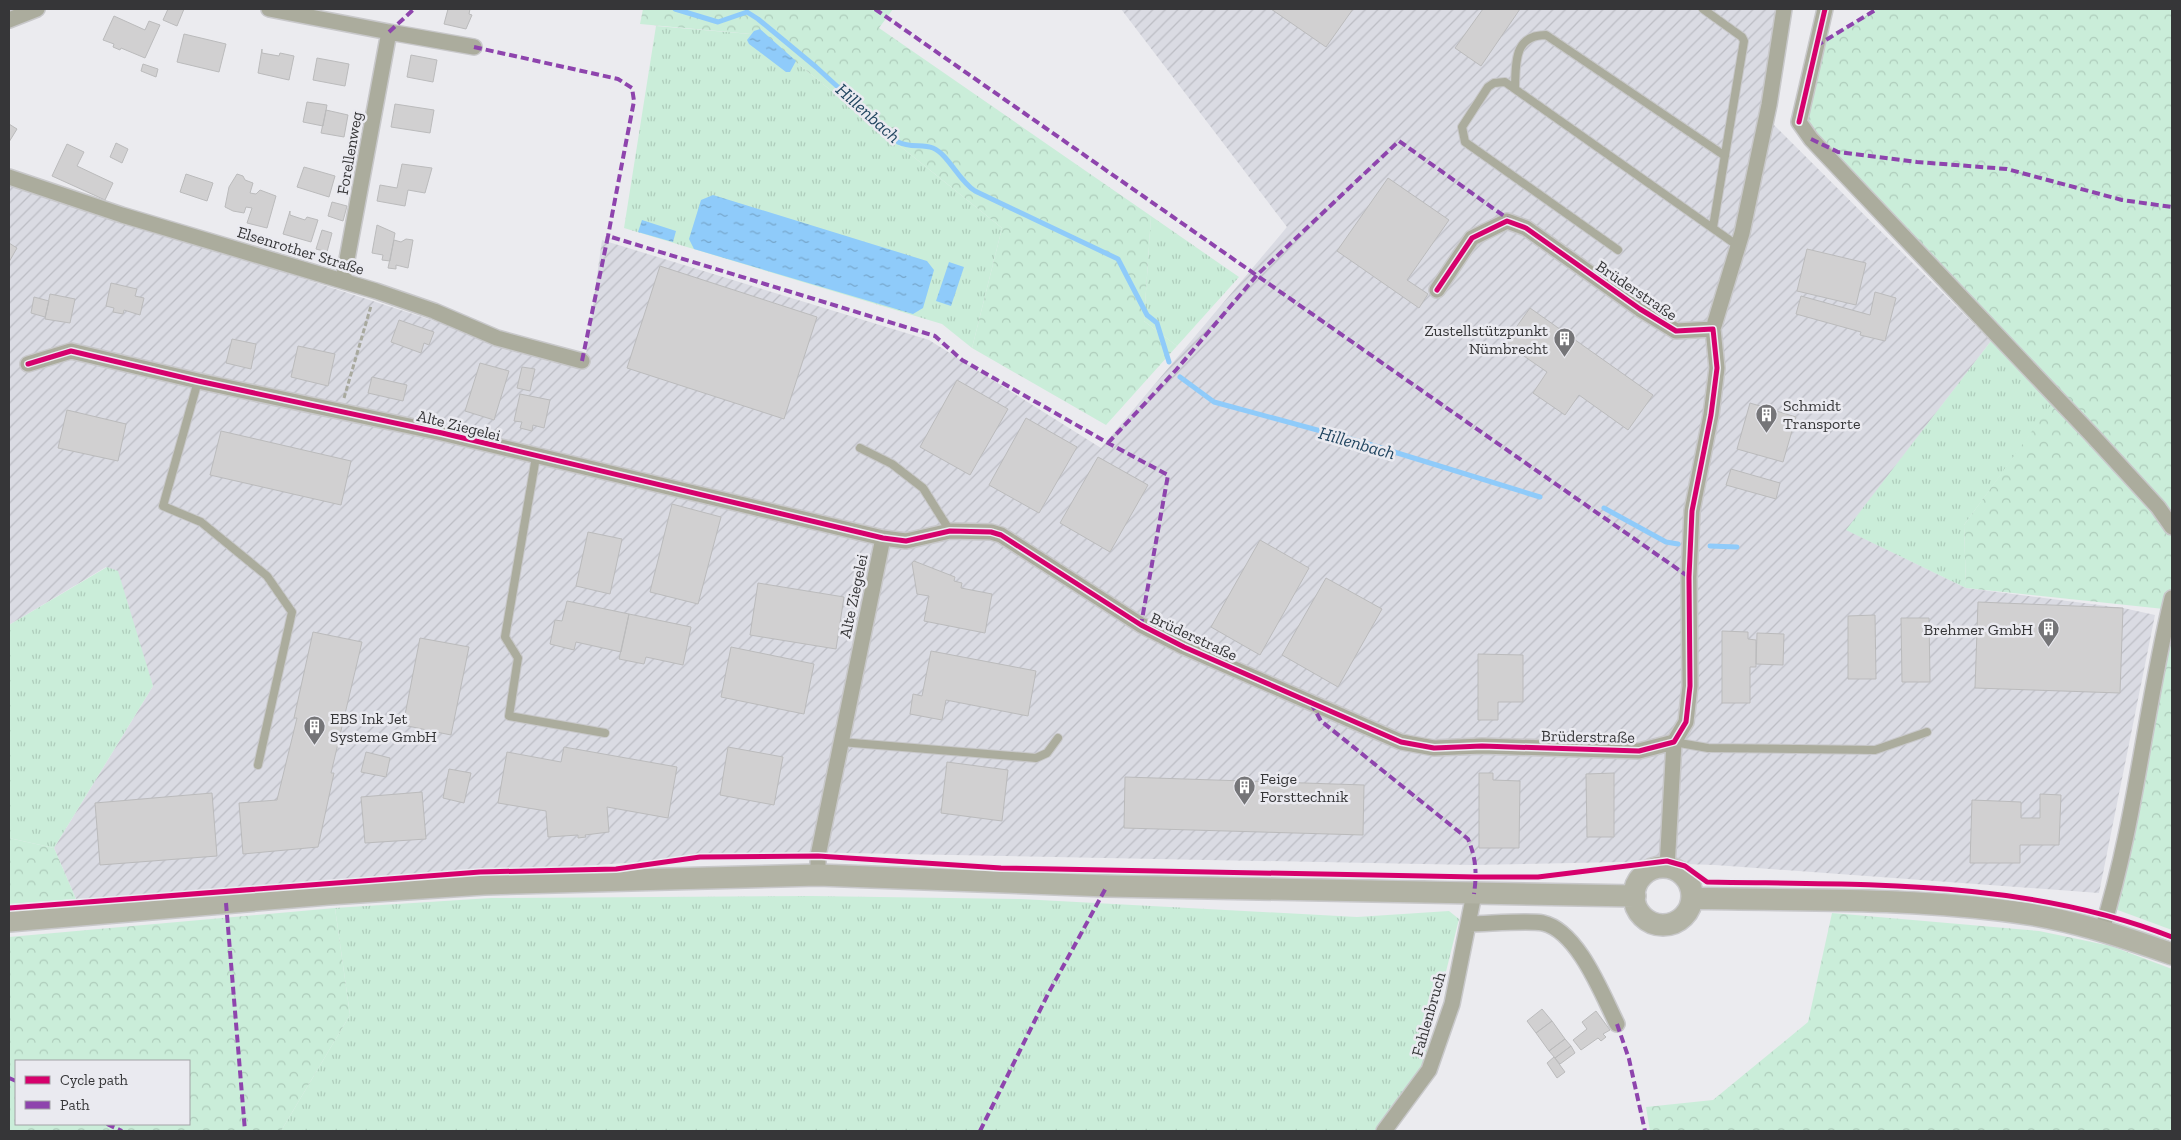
<svg xmlns="http://www.w3.org/2000/svg" width="2181" height="1140" font-family="'Zilla Slab',serif">
	<defs>
		<pattern id="industrial-furrows" width="10" height="10" patternUnits="userSpaceOnUse" patternTransform="scale(1.25)"><rect width="10" height="10" fill="#dadbe3"/><path d="M-1 1l2-2M0 10L10 0M9 11l2-2" fill="none" stroke="#bcbdc4"/></pattern>
		<pattern id="grass-tufts" width="24" height="20" patternUnits="userSpaceOnUse" patternTransform="scale(1.25)"><rect width="24" height="20" fill="#caedd9"/><path d="M3 7l-1-3M5 7V3M7 7l1-3M15 17l-1-3M17 17v-4M19 17l1-3" fill="none" stroke="#aeccbb"/></pattern>
		<pattern id="forest-crowns" width="20" height="18" patternUnits="userSpaceOnUse" patternTransform="scale(1.25)"><rect width="20" height="18" fill="#caedd9"/><path d="M2 6a3 3 0 1 1 6 0M12 15a3 3 0 1 1 6 0" fill="none" stroke="#aeccbb"/></pattern>
		<pattern id="water-ripples" width="26" height="14" patternUnits="userSpaceOnUse" patternTransform="scale(1.25)"><rect width="26" height="14" fill="#8fcbfa"/><path d="M2 4q2-2 4 0t4 0M15 11q2-2 4 0t4 0" fill="none" stroke="#76a6cb"/></pattern>
	</defs>
	<rect width="100%" height="100%" fill="#ebebef"/>
	<path fill="url(#industrial-furrows)" d="M1121,9H1781L1767,118L1991,341L1847,530L1966,588L2123,608L2155,615L2099,893L1715,865L1621,862L1473,865L796,852L76,899L54,848L153,686L106,567L9,625V182L174,237L584,369L602,240L929,340L1101,448L1287,227Z"/>
	<path fill="url(#grass-tufts)" d="M656,26L762,35L1002,228L972,348L942,324L624,228Z
		M1151,216L1239,277L1177,346L1144,321Z
		M1991,341L2054,402L1964,525L1966,588L1846,530Z
		M107,567L118,571L153,686L54,848L9,838V625Z
		M812,896L1021,899L1357,917L1449,911L1459,919L1423,1065L1374,1131H281L350,1015L335,908L491,898Z"/>
	<path fill="url(#forest-crowns)" fill-rule="evenodd" d="M643,9H893L879,28L1151,216L1144,321L1177,346L1106,425L972,348L1002,228L762,35L640,24Z
		M1877,9H2172V930L2115,909L2164,609L1966,588L1964,525L2056,398L1799,122L1816,46Z
		M9,838L54,848L76,899L9,904Z
		M335,908L350,1015L281,1131H9V937ZM189,1061V1124H16V1061Z
		M1832,913L2039,931L2111,946L2172,969V1131H1650L1646,1107L1713,1100L1808,1022Z"/>
	<path fill="url(#water-ripples)" d="M760,29L796,61L790,72H786L749,44L747,40L754,31Z
		M713,195L927,261L934,270L923,308L913,314L694,249L689,239L701,200Z
		M642,220L676,231L673,242L638,232Z
		M949,262L964,267L951,306L936,301Z"/>
	<g fill="none" stroke-linecap="round" stroke-linejoin="round">
		<path stroke="#8fcbfa" stroke-width="5" d="M675,9L718,22L747,12L758,19L816,67L898,142C910,148 922,144 933,148C948,154 959,181 975,191L1118,259L1147,315L1157,323L1169,362
			M1180,377L1214,402L1365,443L1540,497
			M1604,508L1666,542L1678,544
			M1710,546L1737,547"/>
	</g>
	<path fill="#d1d0d1" stroke="#bbbbbc" d="M168,9H184L177,26L163,20Z
		M448,9H470L469,14L472,15L466,29L444,24Z
		M1271,9H1353L1326,47Z
		M1483,9H1520L1481,66L1455,48Z
		M114,16L145,30L149,21L160,25L145,58L121,48L120,50L113,47L114,44L103,40Z
		M184,34L226,44L219,72L177,62Z
		M262,49V53L279,56L280,53L294,56L289,80L258,73Z
		M411,55L437,60L433,82L407,77Z
		M317,58L349,64L345,86L313,80Z
		M143,64L158,69L156,77L141,71Z
		M307,102L327,105L323,126L303,122Z
		M395,104L434,110L430,133L391,127Z
		M326,110L348,115L344,137L321,133Z
		M9,124L17,129L9,142Z
		M116,143L128,149L122,163L110,157Z
		M67,144L84,152L77,166L113,183L105,200L52,176Z
		M402,164L432,168L425,193L408,190L405,206L377,201L380,185L397,188Z
		M304,167L335,176L329,197L297,187Z
		M186,174L213,183L207,201L180,192Z
		M237,174L243,176L245,180L253,183L250,193L256,194L260,190L276,196L267,228L247,223L252,208L246,207L244,213L233,211L225,207L229,187Z
		M1388,178L1449,220L1407,280L1428,294L1419,308L1337,251Z
		M332,202L347,206L343,221L328,216Z
		M290,211V215L305,220L307,217L318,220L311,242L283,234Z
		M377,225L395,233L390,261L382,260L383,255L372,253Z
		M322,230L332,233L327,252L316,249Z
		M406,239L413,240L408,268L396,265V269L388,268L394,240L401,242Z
		M9,243L17,248L9,262Z
		M1807,249L1866,263L1856,305L1797,291Z
		M660,266L817,317L784,419L627,368Z
		M111,283L137,289L135,296L144,298L140,315L124,310L123,314L113,312L114,308L106,306Z
		M1875,292L1896,298L1885,341L1860,335L1861,332L1796,314L1801,296L1870,315Z
		M50,294L75,299L70,323L45,319Z
		M34,297L49,301L45,317L31,313Z
		M1530,308L1653,395L1628,430L1579,395L1565,415L1533,393L1547,372L1505,343Z
		M399,320L434,332L429,345L424,343L421,353L391,342Z
		M232,339L256,344L251,369L226,363Z
		M298,346L335,354L328,386L291,377Z
		M480,363L509,371L494,420L465,411Z
		M522,367L535,369L530,391L517,388Z
		M372,377L407,385L403,401L368,393Z
		M957,380L1008,409L970,475L920,447Z
		M520,394L550,400L544,428L533,425L532,431L520,428L522,422L514,421Z
		M1750,403L1796,417L1783,462L1737,449Z
		M67,410L126,424L118,461L58,448Z
		M1026,418L1077,447L1039,513L989,485Z
		M221,431L351,461L341,505L210,475Z
		M1098,457L1148,485L1110,552L1060,523Z
		M1731,469L1780,483L1776,499L1726,485Z
		M672,504L721,517L698,604L650,592Z
		M588,532L622,539L610,594L576,586Z
		M1260,540L1309,568L1260,655L1211,627Z
		M914,561L955,577L954,581L962,583L961,588L992,594L985,633L924,621L929,596L917,594L912,563Z
		M1326,578L1382,609L1338,687L1282,655Z
		M758,583L844,597L836,649L750,635Z
		M567,601L629,614L621,652L576,642L574,650L550,644L555,620L562,621Z
		M1978,602L2123,608L2120,693L1975,688Z
		M629,614L691,627L683,665L646,657L644,664L619,659Z
		M1875,615L1876,679H1848V616Z
		M1901,618H1929L1930,682H1902Z
		M1722,631L1748,632V639L1756,640V667H1750V703H1722Z
		M313,632L362,642L331,773H334L318,847L243,854L239,803L277,800L297,718H294Z
		M1757,633L1784,634L1783,665L1756,664Z
		M420,638L469,647L451,735L403,725Z
		M731,647L814,664L804,714L721,697Z
		M931,651L1036,671L1028,716L946,700L942,720L910,714L913,694L922,696Z
		M1478,654L1523,655V702H1498V720H1478Z
		M564,747L677,767L668,818L607,807L609,832L585,835L586,837L578,838V835L548,837L546,811L498,803L507,752L561,762Z
		M728,747L783,757L774,805L720,795Z
		M366,752L390,758L386,777L361,772Z
		M947,762L1008,770L1002,821L941,813Z
		M449,769L471,773L464,803L443,798Z
		M1479,773H1493V780L1520,781L1519,848H1479Z
		M1614,773V837H1587L1586,774Z
		M1125,777L1364,785L1363,835L1124,828Z
		M422,792L426,839L365,843L361,797Z
		M212,793L217,856L100,865L95,803Z
		M2040,794L2061,795L2059,845H2020V863H1970L1972,800L2021,802V818H2040Z
		M1542,1009L1552,1021L1536,1033L1527,1021Z
		M1596,1011L1610,1030L1603,1034L1606,1037L1601,1041L1598,1038L1581,1050L1573,1040L1587,1029L1582,1022Z
		M1552,1021L1565,1039L1549,1051L1536,1033Z
		M1565,1039L1571,1046L1555,1058L1549,1051Z
		M1571,1046L1575,1053L1560,1064L1555,1058Z
		M1554,1057L1565,1072L1557,1078L1547,1063Z"/>
	<g fill="none" stroke-linecap="round" stroke-linejoin="round">
		<defs>
			<path id="lane" d="M1703,9L1742,37L1744,41L1713,227
				M1515,88C1516,64 1513,35 1546,35L1725,156
				M1618,250L1465,142L1462,127L1488,87L1494,83L1505,82L1738,246
				M198,381L163,506L201,522L267,576L292,612L258,765
				M860,448L892,464L923,488L950,531
				M536,457L505,637L518,658L509,716L605,733
				M841,742L1036,758L1047,753L1058,738
				M1674,742L1708,748L1875,750L1927,732"/>
			<path id="street" d="M269,9L389,32L343,281
				M1825,9L1799,122L1811,139L2090,433L2158,507L2172,527
				M9,20L37,9
				M389,32L474,47
				M9,177L122,215L376,291L434,311L497,338L582,361
				M1713,329L1742,233L1769,105L1784,9
				M28,364L71,351L198,381L442,433L883,538L906,541L950,531L991,532L1001,535L1141,625L1184,647L1401,742L1434,748L1482,746L1639,751L1674,742L1686,722L1690,686L1689,577L1692,511L1711,415L1717,368L1713,329L1676,331L1640,309L1526,228L1507,221L1472,238L1437,290
				M1667,868L1674,742
				M818,875V856L883,538
				M1469,924C1487,924 1526,920 1543,923C1578,931 1602,994 1617,1024
				M2102,930C2136,821 2145,708 2172,598
				M1384,1131L1429,1070L1452,1004L1474,894"/>
			<path id="secondary" d="M1634 896a29 29 0 1 1 58 0a29 29 0 1 1-58 0Z
				M1692,898C1799,901 1908,897 2015,912C2069,919 2121,936 2172,954
				M9,921L328,894L484,884L818,875L1107,886L1635,896"/>
		</defs>
		<use href="#lane" stroke="#c8c8ca" stroke-width="10"/>
		<use href="#street" stroke="#c8c8ca" stroke-width="18"/>
		<use href="#secondary" stroke="#c8c8ca" stroke-width="24"/>
		<path stroke="#a8a99e" stroke-width="3" stroke-dasharray="5 2.5" stroke-linecap="butt" d="M344,398L371,306"/>
		<use href="#lane" stroke="#abac9d" stroke-width="8"/>
		<use href="#street" stroke="#abac9d" stroke-width="15"/>
		<use href="#secondary" stroke="#b2b3a5" stroke-width="21"/>
		<path stroke="#8e44ad" stroke-width="4" stroke-dasharray="8 4" stroke-linecap="butt" d="M875,9L1689,577
			M389,32L414,9
			M1816,46L1877,9
			M474,47L618,79L632,88L634,101L608,236
			M1811,139L1838,152L1917,162L2007,169L2122,200L2172,207
			M582,361L608,236L935,336L962,360L1108,443L1168,475L1141,625
			M1108,443L1176,370L1258,274L1399,141L1511,221
			M1311,703L1321,721L1468,839C1476,858 1477,873 1474,894
			M226,903L245,1131
			M1617,1024L1629,1059L1645,1131
			M9,1078L16,1081
			M107,1124L122,1131
			M980,1131L1048,994L1107,886"/>
		<defs>
			<path id="cycleway" d="M1799,122L1825,9
				M28,364L71,351L198,381L442,433L883,538L906,541L950,531L991,532L1001,535L1141,625L1184,647L1401,742L1434,748L1482,746L1639,751L1674,742L1686,722L1690,686L1689,577L1692,511L1711,415L1717,368L1713,329L1676,331L1640,309L1526,228L1507,221L1472,238L1437,290
				M9,908L480,872L616,869L700,857L818,856L1001,868L1476,877H1538L1667,861L1685,866L1707,882C1863,885 2025,879 2172,937"/>
		</defs>
		<use href="#cycleway" stroke="#eaeaf0" stroke-width="8"/>
		<use href="#cycleway" stroke="#d6006c" stroke-width="5"/>
	</g>
	<defs>
		<symbol id="building-pin" viewBox="-11 -11 22 30"><path d="M0 17L-7.5 6A9.5 9.5 0 1 1 7.5 6Z" fill="#757578" stroke="#eaeaf0"/><path d="M-4-6H4V6H1V3H-1V6H-4ZM-2.5-4.3h1.7v1.8h-1.7ZM.8-4.3h1.7v1.8H.8ZM-2.5-1h1.7V.8h-1.7ZM.8-1h1.7V.8H.8Z" fill="#fff"/></symbol>
	</defs>
	<g fill-rule="evenodd">
		<use href="#building-pin" x="1552" y="326" width="25" height="34"/>
		<use href="#building-pin" x="1754" y="402" width="25" height="34"/>
		<use href="#building-pin" x="2036" y="616" width="25" height="34"/>
		<use href="#building-pin" x="302" y="714" width="25" height="34"/>
		<use href="#building-pin" x="1232" y="774" width="25" height="34"/>
	</g>
	<g text-anchor="middle" stroke-width="5" stroke-linejoin="round" paint-order="stroke">
		<g font-size="16" fill="#363638" stroke="#eaeaf0">
			<text transform="translate(349 153) rotate(-80)" y="6">Forellenweg</text>
			<text transform="translate(301 250) rotate(17)" y="6">Elsenrother Straße</text>
			<text transform="translate(1637 290) rotate(34)" y="6">Brüderstraße</text>
			<text transform="translate(459 425) rotate(14)" y="6">Alte Ziegelei</text>
			<text transform="translate(853 596) rotate(-78)" y="6">Alte Ziegelei</text>
			<text transform="translate(1194 636) rotate(25)" y="6">Brüderstraße</text>
			<text transform="translate(1588 736) rotate(1)" y="6">Brüderstraße</text>
			<text transform="translate(1428 1014) rotate(-74)" y="6">Fahlenbruch</text>
		</g>
		<g font-size="16" fill="#363638" stroke="#eaeaf0" text-anchor="start">
			<text x="1548" y="336" text-anchor="end">Zustellstützpunkt<tspan x="1548" dy="18">Nümbrecht</tspan></text>
			<text x="1783" y="411">Schmidt<tspan x="1783" dy="18">Transporte</tspan></text>
			<text x="2033" y="635" text-anchor="end">Brehmer GmbH</text>
			<text x="330" y="724">EBS Ink Jet<tspan x="330" dy="18">Systeme GmbH</tspan></text>
			<text x="1260" y="784">Feige<tspan x="1260" dy="18">Forsttechnik</tspan></text>
		</g>
		<g font-size="18" font-style="italic" fill="#214560" stroke="#eaeaf0">
			<text transform="translate(868 113) rotate(42)" y="6">Hillenbach</text>
			<text transform="translate(1357 443) rotate(16)" y="6">Hillenbach</text>
		</g>
	</g>
	<rect width="2181" height="1140" fill="none" stroke="#363638" stroke-width="20"/>
	<rect x="15" y="1060" width="175" height="65" fill="#eaeaf0" stroke="#a2a2a6"/>
	<rect x="25" y="1076" width="25" height="8" fill="#d6006c" stroke="#a2a2a6"/>
	<text x="60" y="1085" font-size="15" fill="#363638">Cycle path</text>
	<rect x="25" y="1101" width="25" height="8" fill="#8e44ad" stroke="#a2a2a6"/>
	<text x="60" y="1110" font-size="15" fill="#363638">Path</text>
</svg>
